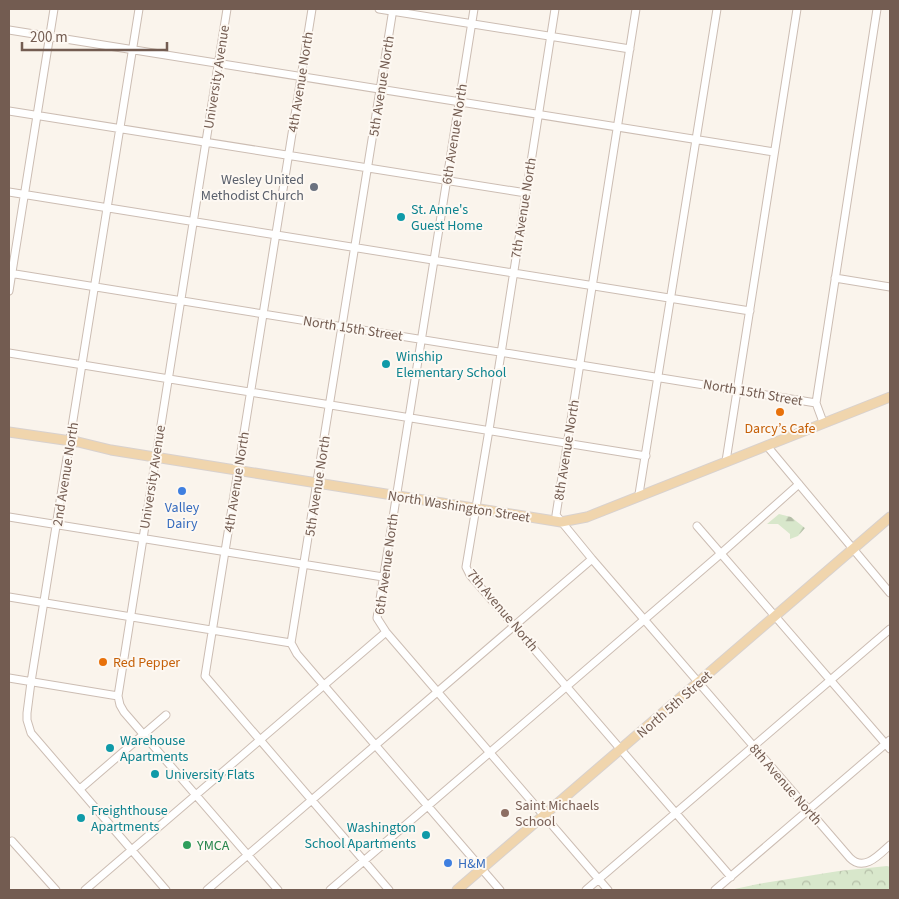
<svg xmlns="http://www.w3.org/2000/svg" width="899" height="899" font-family="'Source Sans 3',sans-serif">
	<defs>
		<pattern id="forest-firs" width="22" height="20" patternUnits="userSpaceOnUse" patternTransform="scale(1.25)"><rect width="22" height="20" fill="#d8e7cb"/><path d="M5 1l3.5 6h-7zM16 11l3.5 6h-7z" fill="#b4bea7"/></pattern>
		<pattern id="park-crowns" width="20" height="18" patternUnits="userSpaceOnUse" patternTransform="scale(1.25)"><rect width="20" height="18" fill="#d8e7cb"/><path d="M2 6a3 3 0 1 1 6 0M12 15a3 3 0 1 1 6 0" fill="none" stroke="#b4bea7"/></pattern>
	</defs>
	<rect width="100%" height="100%" fill="#faf4ec"/>
	<path fill="url(#forest-firs)" d="M779,514L791,517L805,528L798,536L790,539V534L778,524H767Z"/>
	<path fill="url(#park-crowns)" d="M887,866L890,867V890H730L758,884L839,871Z"/>
	<g fill="none" stroke-linecap="round" stroke-linejoin="round">
		<defs>
			<path id="minor" d="M139,9L31,682L27,713V720L31,733L166,890
				M227,9L118,696L120,705L124,712L278,890
				M312,9L205,676L389,890
				M379,9L630,49
				M393,9L291,643L297,654L500,890
				M474,9L377,618L386,632L608,890
				M555,9L489,430L466,567L470,575L731,877
				M636,9L556,515L592,559L850,858C864,872 879,855 890,845
				M9,30L774,152
				M9,111L526,193
				M9,192L750,311
				M9,273L816,403
				M835,278L890,287
				M9,291L54,9
				M9,353L646,456
				M823,422L816,403L877,9
				M767,446L890,593
				M726,461L797,9
				M639,494L717,9
				M9,517L383,577
				M697,526L890,749
				M9,597L291,643
				M9,678L118,696
				M80,789L166,715
				M12,841L56,890
				M85,890L386,632
				M207,890L592,559
				M330,890L717,557L799,484
				M586,890L890,629
				M715,890L890,740"/>
			<path id="major" d="M9,432L78,442L111,450L561,522L587,517L890,397
				M457,890L890,517"/>
		</defs>
		<use href="#minor" stroke="#ccbdb3" stroke-width="9"/>
		<use href="#major" stroke="#d8d1ce" stroke-width="11"/>
		<use href="#minor" stroke="#fff" stroke-width="7"/>
		<use href="#major" stroke="#f0d5ad" stroke-width="9"/>
	</g>
	<circle fill="#6b7280" stroke="#fdf8f2" stroke-width="2" cx="314" cy="187" r="5"/>
	<g fill="#0f9aa8" stroke="#fdf8f2" stroke-width="2">
		<circle cx="401" cy="217" r="5"/>
		<circle cx="386" cy="364" r="5"/>
		<circle cx="110" cy="748" r="5"/>
		<circle cx="155" cy="774" r="5"/>
		<circle cx="81" cy="818" r="5"/>
		<circle cx="426" cy="835" r="5"/>
	</g>
	<g fill="#e8710a" stroke="#fdf8f2" stroke-width="2">
		<circle cx="780" cy="412" r="5"/>
		<circle cx="103" cy="662" r="5"/>
	</g>
	<g fill="#3f7fe0" stroke="#fdf8f2" stroke-width="2">
		<circle cx="182" cy="491" r="5"/>
		<circle cx="448" cy="863" r="5"/>
	</g>
	<circle fill="#8d6e63" stroke="#fdf8f2" stroke-width="2" cx="505" cy="813" r="5"/>
	<circle fill="#2e9e5b" stroke="#fdf8f2" stroke-width="2" cx="187" cy="845" r="5"/>
	<g text-anchor="middle" stroke-width="4" stroke-linejoin="round" paint-order="stroke">
		<g font-size="14" fill="#735c51" stroke="#fdf8f2">
			<text transform="translate(216 77) rotate(-81)" y="5">University Avenue</text>
			<text transform="translate(300 82) rotate(-81)" y="5">4th Avenue North</text>
			<text transform="translate(381 86) rotate(-81)" y="5">5th Avenue North</text>
			<text transform="translate(454 134) rotate(-81)" y="5">6th Avenue North</text>
			<text transform="translate(523 208) rotate(-81)" y="5">7th Avenue North</text>
			<text transform="translate(353 328) rotate(9)" y="5">North 15th Street</text>
			<text transform="translate(753 392) rotate(10)" y="5">North 15th Street</text>
			<text transform="translate(566 450) rotate(-81)" y="5">8th Avenue North</text>
			<text transform="translate(65 474) rotate(-81)" y="5">2nd Avenue North</text>
			<text transform="translate(152 477) rotate(-81)" y="5">University Avenue</text>
			<text transform="translate(236 482) rotate(-81)" y="5">4th Avenue North</text>
			<text transform="translate(317 486) rotate(-81)" y="5">5th Avenue North</text>
			<text transform="translate(459 506) rotate(9)" y="5">North Washington Street</text>
			<text transform="translate(386 564) rotate(-82)" y="5">6th Avenue North</text>
			<text transform="translate(503 610) rotate(50)" y="5">7th Avenue North</text>
			<text transform="translate(674 704) rotate(-41)" y="5">North 5th Street</text>
			<text transform="translate(786 784) rotate(49)" y="5">8th Avenue North</text>
		</g>
		<g font-size="14" fill="#5b616d" stroke="#fdf8f2" text-anchor="end">
			<text x="304" y="184">Wesley United<tspan x="304" dy="16">Methodist Church</tspan></text>
		</g>
		<g font-size="14" fill="#0d838f" stroke="#fdf8f2" text-anchor="start">
			<text x="411" y="214">St. Anne's<tspan x="411" dy="16">Guest Home</tspan></text>
			<text x="396" y="361">Winship<tspan x="396" dy="16">Elementary School</tspan></text>
			<text x="120" y="745">Warehouse<tspan x="120" dy="16">Apartments</tspan></text>
			<text x="165" y="779">University Flats</text>
			<text x="91" y="815">Freighthouse<tspan x="91" dy="16">Apartments</tspan></text>
			<text x="416" y="832" text-anchor="end">Washington<tspan x="416" dy="16">School Apartments</tspan></text>
		</g>
		<g font-size="14" fill="#c56008" stroke="#fdf8f2">
			<text x="780" y="433">Darcy’s Cafe</text>
			<text x="113" y="667" text-anchor="start">Red Pepper</text>
		</g>
		<g font-size="14" fill="#366cbe" stroke="#fdf8f2">
			<text x="182" y="512">Valley<tspan x="182" dy="16">Dairy</tspan></text>
			<text x="458" y="868" text-anchor="start">H&amp;M</text>
		</g>
		<g font-size="14" fill="#785e54" stroke="#fdf8f2" text-anchor="start">
			<text x="515" y="810">Saint Michaels<tspan x="515" dy="16">School</tspan></text>
		</g>
		<g font-size="14" fill="#27864d" stroke="#fdf8f2" text-anchor="start">
			<text x="197" y="850">YMCA</text>
		</g>
	</g>
	<rect width="899" height="899" fill="none" stroke="#735c51" stroke-width="20"/>
	<path d="M22 42v8h145v-8" fill="none" stroke="#735c51" stroke-width="2.5"/>
	<text x="30" y="42" font-size="15" fill="#735c51" stroke="#fdf8f2" stroke-width="4" paint-order="stroke">200 m</text>
</svg>
